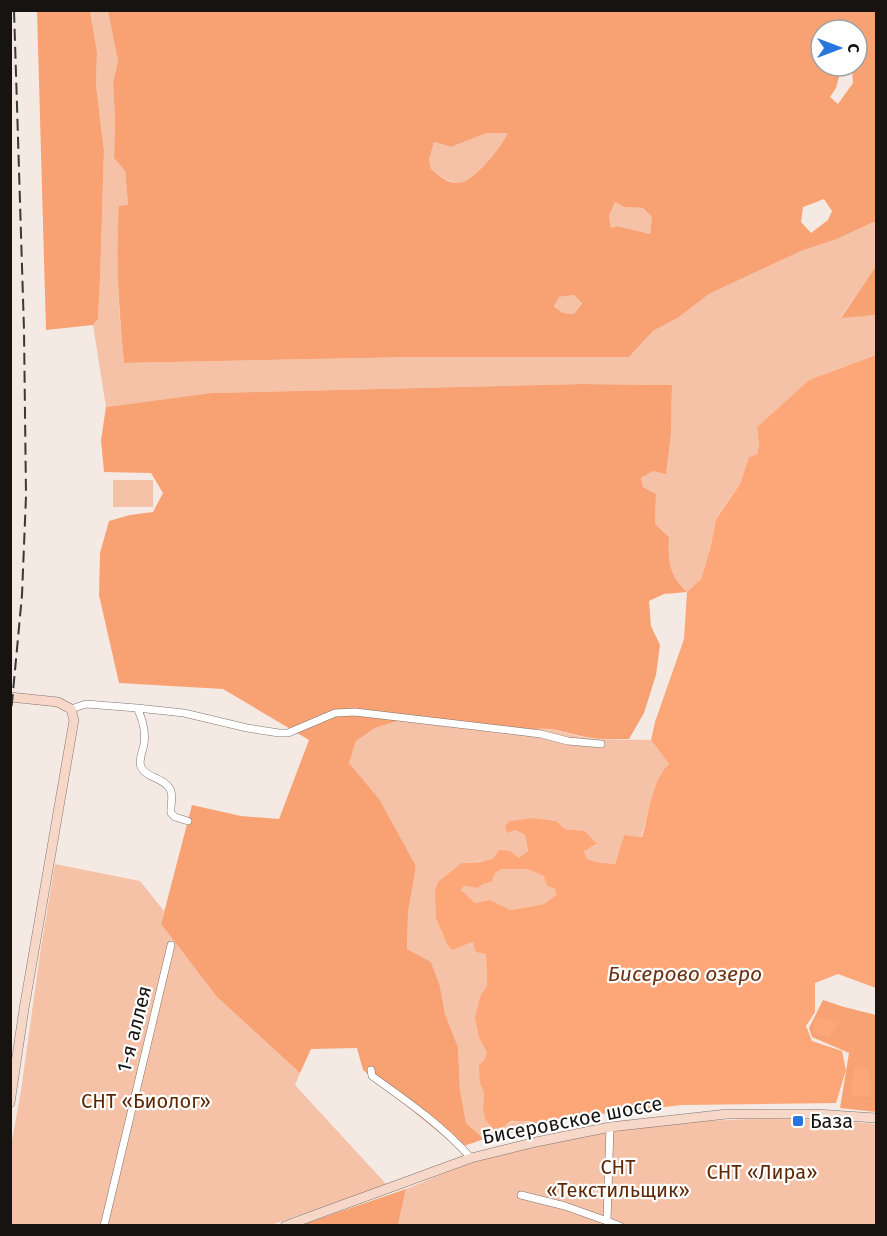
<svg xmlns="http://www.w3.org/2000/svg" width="887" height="1236" font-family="'Fira Sans',sans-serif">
	<rect width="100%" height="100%" fill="#f5e9e3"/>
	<path fill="#f5c1a7" d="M90,11H108L118,61L113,82L115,120L114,158L125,171L128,205L117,237L119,309L124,363L415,357H629L653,331L679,317L709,294L801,251L837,239L876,221V266L841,317L876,315V355L809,380L757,427L759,445L757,454L749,457L740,484L716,518L710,549L701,579L687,592C669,576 668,560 669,537L655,524L656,494L643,487L641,478L653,471L666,473L671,435L672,385L581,384L211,393L106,407L93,325L98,319L100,280L104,151L96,85L97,52Z
		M487,133H508C501,147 473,185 456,183C446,181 438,175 431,169L429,160L434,142L451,147Z
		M615,202L624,207L643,208L652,217L650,234L619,226L611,228L609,216Z
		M574,295L582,302L574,314L563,313L554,305L559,297Z
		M113,480H153V507H113Z
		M407,718L529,730C553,726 567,735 589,738C610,741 630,739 651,740L669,764L656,787L641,837L624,835L615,864L596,862L587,859L584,850L597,845L585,831L565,829L556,821L535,818L515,830L525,835L528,851L519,858L462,863L441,931L452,950L473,942L486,954L487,986L481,994L479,1038L487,1053L480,1084L484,1093L483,1106L503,1127C516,1117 528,1121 543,1126L484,1139L466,1123L460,1090L458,1047L445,1014L440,986L431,962L407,949L408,913L416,866L399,836L349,763L356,741L375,728Z
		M55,864L140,881L164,911L161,924L217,997L300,1073L295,1085L387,1185L271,1225L11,1226V1146L21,1091L41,947Z
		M502,869H527L545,876L547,886L555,889L556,895L544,904L511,910L490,900L475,903L461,890L464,886L478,888L483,884L492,882L495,873Z
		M815,1119L876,1124V1225L398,1226L406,1189C429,1180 452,1169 475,1162C556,1139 643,1123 728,1120C757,1118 786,1120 815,1119Z"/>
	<path fill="#f8a274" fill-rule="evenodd" d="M37,11H90L97,52L96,85L104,151L100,280L98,319L93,325L46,330Z
		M108,11H876V221L837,239L801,251L709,294L679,317L653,331L629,357H415L124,363C119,311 115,259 119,206L128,205L125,171L114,158L115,120L113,82L118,61ZM821,30H857V66H843L852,69L853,83L838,104L830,97L836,88L842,66H821ZM487,133H508C501,147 473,184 457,183C447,183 438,175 431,169L429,160L434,142L451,147ZM824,199L832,211L828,220L811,233L801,222L803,207ZM615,202L624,207L643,208L652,217L650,234L618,226L611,228L609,216ZM574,295L582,303L574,314L563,313L554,306L559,297Z
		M876,266V315L841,318Z
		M581,384L672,385L671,435L666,474L653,471L641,478L643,487L656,494L655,524L669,537C668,560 669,576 687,592L664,594L649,601L651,626L660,645L656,675L644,713L629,739C614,739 600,740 586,737C564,733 552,726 529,730L525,736L407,718L375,728L356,741L349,763L379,799L416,866L408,913L407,949L431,962L440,986L445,1014L458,1047L460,1090L466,1123L484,1139L458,1148L363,1070L357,1048L311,1049L300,1073L217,997L161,924L192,805L241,816L279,819L309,740L223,689L119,683L99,595L100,553L109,521L130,515L153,512L163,493L151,473L104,472L101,440L106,407L211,393Z
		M823,1000L844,1007L876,1015V1112L840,1108L849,1053L812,1037L809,1028Z
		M406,1189L398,1225H301Z"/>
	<path fill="#fda678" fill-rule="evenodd" d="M876,355V988L838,974L815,983V1012L806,1026L812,1041L842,1051L846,1070L836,1103L682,1105L592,1115L543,1126L528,1121H511L503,1127L493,1129L485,1119L483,1106L484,1093L480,1084L479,1065L484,1061L487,1053L479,1038L475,1017L481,994L487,986L486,954L476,952L473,942L452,950L447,944L436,918L435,891L438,882L462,863L480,862L493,859L499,850L510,851L519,858L528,851L525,835L515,830L507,833L505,826L510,821L535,818L556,821L565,829L585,831L597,844L584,851L587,859L596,862L615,864L624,835L642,837C649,815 652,780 669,764L651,740L655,722L684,639L687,592L701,579L710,549L716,519L740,484L749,457L757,454L759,445L757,427L809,380ZM502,869H527L544,876L547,886L555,889L556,895L544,904L511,910L490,900L475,903L461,890L464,886L478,888L483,884L492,882L495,873Z
		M815,1017L838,1023L829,1038L813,1033Z
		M867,1067L872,1088L870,1097L851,1096L854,1068Z"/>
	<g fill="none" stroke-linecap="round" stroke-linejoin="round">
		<defs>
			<path id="street" d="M137,708L184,713L247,728L279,733H288L335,713L355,712L541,734L568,741L601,744
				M71,709L86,704L137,708C143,720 146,731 144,744C143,751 138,760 141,767C146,778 165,778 170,789C174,796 170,805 171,813L175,817L188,821
				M371,1070L372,1076C407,1101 443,1126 471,1158
				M610,1127L607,1221L620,1226
				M521,1195L565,1206L607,1221
				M104,1226L171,945"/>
			<path id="secondary" d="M10,697L58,702L71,709L74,720L24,1009L10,1103
				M285,1226L471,1158L536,1142L610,1127L727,1114H816L876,1118"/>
		</defs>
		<use href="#street" stroke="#7f746f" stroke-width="8"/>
		<use href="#secondary" stroke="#7f746f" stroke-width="10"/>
		<use href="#street" stroke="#fff" stroke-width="7"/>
		<use href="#secondary" stroke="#f7d8c8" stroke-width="9"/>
		<path stroke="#3c3734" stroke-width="2" stroke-dasharray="12 6" stroke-linecap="butt" d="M10,724L22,595L26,496L24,330L14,10"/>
	</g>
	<rect fill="#2975e0" stroke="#fff" stroke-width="2" x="792" y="1115" width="12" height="12" rx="3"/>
	<g text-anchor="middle" stroke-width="4.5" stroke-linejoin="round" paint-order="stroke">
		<g font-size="20" fill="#171311" stroke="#fff">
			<text transform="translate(134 1029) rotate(-76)" y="7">1-я аллея</text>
			<text transform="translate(572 1120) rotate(-11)" y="7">Бисеровское шоссе</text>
		</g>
		<g font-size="20" fill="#5e2805" stroke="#fff">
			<text x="146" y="1108">СНТ «Биолог»</text>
			<text x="618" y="1174">СНТ<tspan x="618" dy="23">«Текстильщик»</tspan></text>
			<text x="762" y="1179">СНТ «Лира»</text>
		</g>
		<g font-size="20" fill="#171311" stroke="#fff" text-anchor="start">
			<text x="810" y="1128">База</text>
		</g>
		<g font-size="21" font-style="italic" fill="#693212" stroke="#fff">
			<text x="685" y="981">Бисерово озеро</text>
		</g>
	</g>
	<rect width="887" height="1236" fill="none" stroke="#171311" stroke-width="24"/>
	<g transform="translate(839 48) rotate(90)"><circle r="28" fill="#ffffff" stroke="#a2a1a0" stroke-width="1.5"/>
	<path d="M0-4.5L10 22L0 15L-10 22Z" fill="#2975e0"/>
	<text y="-9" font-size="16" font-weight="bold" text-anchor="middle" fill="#171311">С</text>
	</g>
</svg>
